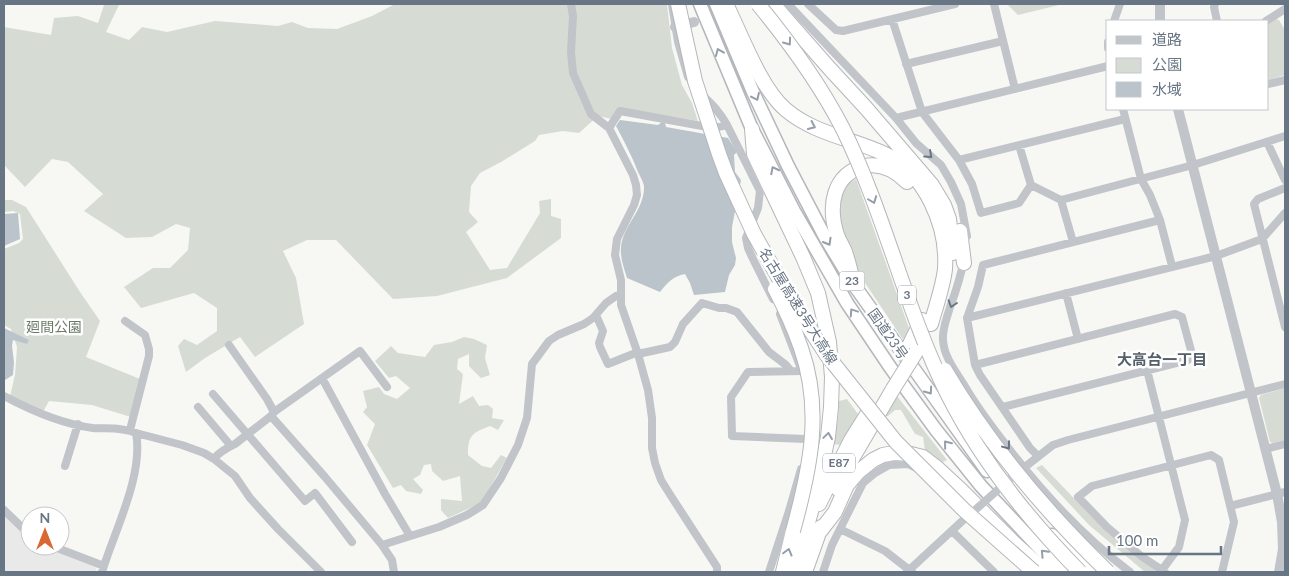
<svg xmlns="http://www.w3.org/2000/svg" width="1289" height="576" font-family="Lato,'Noto Sans JP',sans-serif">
	<rect width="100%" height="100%" fill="#f7f7f4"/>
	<path fill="#e8e9e8" d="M4,514L30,539V546H43L95,567L97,572H4Z"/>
	<path fill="#d6dcd4" d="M395,4H667L672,48L682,85L692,103L698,121L620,108L612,119L598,116L579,133L563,131L539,135L535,141L501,162L480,173L471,186L469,212L478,222L466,232L490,270L507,268L540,213L539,201L551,199V216L561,219V238L507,278L437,296L393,299L336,240H307L283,251L296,278L304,324L255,357L240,337L205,358L186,372L178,346L184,339L197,345L217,331V308L194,293L141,308L124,287L153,268H170L188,250L190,228L176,224L152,237L126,238L84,211L103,194L68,162L52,159L25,187L4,165V27L51,35L54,18L78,16L98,23L104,5H119L106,32L129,40L142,27L167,32L215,21L278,26L292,22L308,28L337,29L372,16Z
		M1007,4H1063L1018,15Z
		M1276,19L1279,20L1285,30V75L1268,80V24Z
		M856,179L910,331L904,341L857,271L838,220L839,201L846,185Z
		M4,200H12L26,207L80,292L100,321L86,357L140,379L134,418L92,405L49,401L43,412L10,396L15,375L17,347L11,329L4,325V249L19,243L23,239L20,214L13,211L4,212Z
		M464,337L474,339L487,345L485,358L490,375L481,378L469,366V354L458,359L457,369L463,374L459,404L473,396L479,406L488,405L493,409L492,418L504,420L498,430L490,426C472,433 468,435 468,455L482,466L491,468L501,455L507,458L481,503L448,518L441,510V499L462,501L460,476L443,481L432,471L431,464L424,465L420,475L413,479L423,490L421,494L406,491L401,485L393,488L367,445L375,424L363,412L367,407L363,391L379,387L384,394L397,399L410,388L396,376L389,378L375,361L391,346L398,353L425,357L434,345L452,342Z
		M1285,388V440L1273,443L1270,442L1259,398L1261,395Z
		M897,396L947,460L941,463L925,451L923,437L915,434L901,410H895L888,416H885Z
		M847,399L858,414L841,445L831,444L838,420L839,401Z
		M1042,465L1092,517L1129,551L1158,572H1145L1089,525L1036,468Z"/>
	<path fill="#bbc4ca" d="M620,120L658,125L662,122L665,123L666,127L728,138L737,152L734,155L735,172L741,180L732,227V242L736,258L735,265L729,275L725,292L694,295L690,283L685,274C673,276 667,283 660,292L627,278C624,268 620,258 621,248C622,226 645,210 644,186C643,181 640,176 638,172C632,156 624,141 616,126Z
		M18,213L20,239L4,246V214Z
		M4,328L29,340L27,344L13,340L12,346L14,362L13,375L5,380H4Z"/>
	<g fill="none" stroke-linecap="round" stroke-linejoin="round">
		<defs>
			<path id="trunk" d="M700,4L752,129L794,211L847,303L890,367L936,430L981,486L1062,572
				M716,4L753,92L788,166L825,237L854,285L987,471
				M1052,535L1083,560
				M1074,557L1090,572"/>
			<path id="motorway" d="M726,4C741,34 760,87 785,109C814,134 851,138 885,154C925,173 948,226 945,269C943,287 936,306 931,324
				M773,4L830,69L866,108L932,185L944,205L949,219L953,253
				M752,129L754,154L803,257L818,293L829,342L832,377L831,407L828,437L814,501L794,572
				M960,231L964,263
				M854,285C851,274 849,263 845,252C843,246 839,241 837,235C828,207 832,174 865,166C881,163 896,171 907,182
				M910,344L922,320
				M838,489L849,464L893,389
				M819,504L851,440L868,413
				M818,534L835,512L847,485L858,472L873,460L883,455L894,453L911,454L923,457L936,467L962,491L1015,544L1046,572
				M783,572L793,531
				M805,572L821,527"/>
		</defs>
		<use href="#trunk" stroke="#b4b7bb" stroke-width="15"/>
		<use href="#motorway" stroke="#b4b7bb" stroke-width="16"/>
		<path stroke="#c1c4c8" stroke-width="8" d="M571,4L573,16L571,52L573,73L591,114L609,128L633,175L636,185L637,195L634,205L617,239L615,255L621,280V305L638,354L648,390L652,418V448L655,463L661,480L671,496L717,567V572
			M672,4L678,42L688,77
			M788,4L896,118L916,143L941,165L951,182L961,204L967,236
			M808,4L836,30L843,31L955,4
			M994,4L1015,89
			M1215,4L1214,7L1217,21
			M892,19L922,112L959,160L972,184L981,213L1019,203L1031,185L1019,145
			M1114,21L1120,4
			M1266,21L1285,9
			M1108,42V48
			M906,64L1003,41
			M1268,84L1285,80
			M701,94C712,104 720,112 727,125
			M1123,109L1141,179L1150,195L1160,220L1172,266
			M896,118L1108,66
			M609,128L620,111L713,128L727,125L760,191L758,208L746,238L748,248L753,259L773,299
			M1267,142L1285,180
			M959,160L1125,119
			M1031,185L1061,200L1193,165L1285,136
			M1285,188L1258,199L1254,204L1285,327
			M1061,200L1073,242
			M964,259C961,276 956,291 950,307C947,318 942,329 943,340C944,358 957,373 966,388C977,407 990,424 1003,441C1040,490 1081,535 1130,572
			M1066,293L1078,339
			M780,314L800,366
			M596,315L603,331L599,343L600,347L608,364L638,352
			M967,318L1216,256L1262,239L1285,213
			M125,321L145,335L149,349V356L130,430
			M229,345L267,399L274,412
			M638,354L670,347L675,342L683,324L702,303L719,308H726L737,312L769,352L786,365L791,371
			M975,365L1175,314L1182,317L1192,354L1188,360L1003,407
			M1147,370L1185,520L1179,547L1162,570
			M801,371L748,372L731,397L732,436L806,439
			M322,378L360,351L387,387
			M213,394L305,501L315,493L352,542
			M4,396C32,411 61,424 93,428C107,429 122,427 136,433L182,445L204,453L214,459L235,476L250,498L278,529L321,572
			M198,407L231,446
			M271,416L325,477L382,545L439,527L467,515L483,505L501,478L518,445L527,418L532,364L549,341L558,335L584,324L593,318L606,303L616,296L621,295
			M1266,449L1285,444
			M1038,456L1030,448L980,375L975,365L967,318L978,287L983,265L1160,220
			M214,459C219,452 227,448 235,444L271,416L274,412L322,378L385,494L410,536
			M65,466L78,424
			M1021,470L1053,445L1068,440L1285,384
			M1230,506L1285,492
			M4,510L30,535
			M840,529L885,551L912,572
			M952,531L994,572
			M382,545L392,560L394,572
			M52,546L104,566
			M102,572C114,532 144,475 136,433
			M769,572L789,511L801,469
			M823,572L832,545L863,483L875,473L889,465L908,464L918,469
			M907,572L972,512
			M1165,572L1141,556L1107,527L1078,497L1092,486L1211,455L1219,460L1234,522L1222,572"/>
		<path stroke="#c1c4c8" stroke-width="10" d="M1160,21V4
			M675,27L694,22
			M1178,109L1277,494L1282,522L1283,549L1279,572"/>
		<use href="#trunk" stroke="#fff" stroke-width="12"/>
		<use href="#motorway" stroke="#fff" stroke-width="14"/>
		<defs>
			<path id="motorway-bridge" d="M678,4L695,81L719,154L726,173L754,234L794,305L826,354L896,442L964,510L1034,572
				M758,4C790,43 820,84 843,129C885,214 905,308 947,393C981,461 1028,519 1080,572
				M775,289C785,308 794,328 801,348C823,411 810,469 793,531
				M945,370C989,445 1046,512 1108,572
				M893,389L916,352"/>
		</defs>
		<use href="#motorway-bridge" stroke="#b4b7bb" stroke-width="16" stroke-linecap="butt"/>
		<path stroke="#c1c4c8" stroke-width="8" d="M974,511L1019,471"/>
		<use href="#motorway-bridge" stroke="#fff" stroke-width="14"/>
	</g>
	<defs><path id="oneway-chevron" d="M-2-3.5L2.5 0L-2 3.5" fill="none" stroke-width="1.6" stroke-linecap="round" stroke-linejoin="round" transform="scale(1.25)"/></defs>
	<g stroke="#959ea9">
		<use href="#oneway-chevron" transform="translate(788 42) rotate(54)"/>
		<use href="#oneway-chevron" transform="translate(719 52) rotate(-113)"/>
		<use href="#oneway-chevron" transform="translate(756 97) rotate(65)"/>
		<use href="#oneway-chevron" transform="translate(812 126) rotate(25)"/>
		<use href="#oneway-chevron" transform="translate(774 170) rotate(-117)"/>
		<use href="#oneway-chevron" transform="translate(873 200) rotate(69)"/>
		<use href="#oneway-chevron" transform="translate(828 242) rotate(60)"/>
		<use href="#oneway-chevron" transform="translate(853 312) rotate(-124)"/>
		<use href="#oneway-chevron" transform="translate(929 391) rotate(55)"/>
		<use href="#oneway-chevron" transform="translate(828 436) rotate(-82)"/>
		<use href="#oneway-chevron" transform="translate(947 444) rotate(-129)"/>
		<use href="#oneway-chevron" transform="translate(788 552) rotate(-75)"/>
		<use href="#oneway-chevron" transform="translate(1044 553) rotate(-134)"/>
	</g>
	<g stroke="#687584">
		<use href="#oneway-chevron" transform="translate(929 155) rotate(42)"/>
		<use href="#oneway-chevron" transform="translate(952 304) rotate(108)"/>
		<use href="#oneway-chevron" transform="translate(1007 446) rotate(53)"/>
	</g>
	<g text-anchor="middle" stroke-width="5" stroke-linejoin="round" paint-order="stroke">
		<g fill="#fff" stroke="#959ea9" stroke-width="1">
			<rect x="839.5" y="271.5" width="25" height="19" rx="4"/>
			<rect x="898" y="285.5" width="18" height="19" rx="4"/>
			<rect x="823" y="453.5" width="32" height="19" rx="4"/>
		</g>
		<g font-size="12" font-weight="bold" fill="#687584">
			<text x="852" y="285">23</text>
			<text x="907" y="299">3</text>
			<text x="839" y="467">E87</text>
		</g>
		<g font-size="14" fill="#687584" stroke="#fff">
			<text transform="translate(798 306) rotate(58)" y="5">名古屋高速3号大高線</text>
			<text transform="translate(888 334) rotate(55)" y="5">国道23号</text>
		</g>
		<g font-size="14" fill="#697b66" stroke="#fff">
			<text x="54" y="332">廻間公園</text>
		</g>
		<g font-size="15" font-weight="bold" fill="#555f69" stroke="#fff">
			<text x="1162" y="365">大高台一丁目</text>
		</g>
	</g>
	<rect width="1289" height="576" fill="none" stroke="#687584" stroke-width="10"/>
	<rect x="1106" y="20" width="162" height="90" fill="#ffffff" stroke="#c3c8ce"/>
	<rect x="1116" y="36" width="25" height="8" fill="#c1c4c8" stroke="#c3c8ce"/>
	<text x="1152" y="45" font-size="15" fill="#687584">道路</text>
	<rect x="1116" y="58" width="25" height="15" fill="#d6dcd4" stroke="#c3c8ce"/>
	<text x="1152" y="70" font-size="15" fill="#687584">公園</text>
	<rect x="1116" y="82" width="25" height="15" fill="#bbc4ca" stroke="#c3c8ce"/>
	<text x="1152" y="95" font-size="15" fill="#687584">水域</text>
	<g transform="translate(45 531)"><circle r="24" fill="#ffffff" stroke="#c3c8ce"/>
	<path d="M0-4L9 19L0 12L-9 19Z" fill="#d96833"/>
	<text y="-8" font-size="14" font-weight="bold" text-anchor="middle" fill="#687584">N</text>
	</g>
	<path d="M1109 546v8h112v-8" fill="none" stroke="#687584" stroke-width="2.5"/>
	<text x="1116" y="546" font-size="15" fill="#687584" stroke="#ffffff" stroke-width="4" paint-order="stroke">100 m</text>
</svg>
